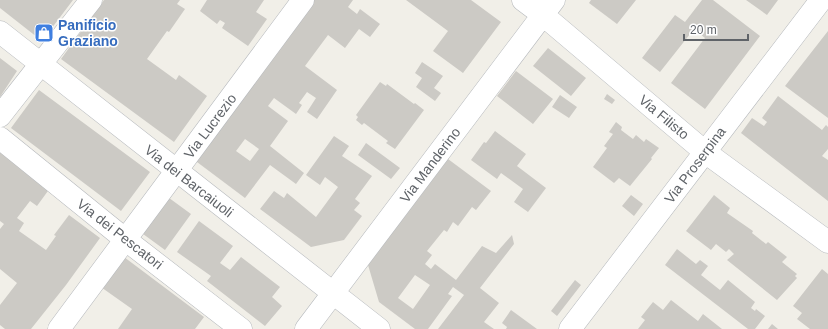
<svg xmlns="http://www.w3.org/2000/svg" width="828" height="329" font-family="Helvetica,sans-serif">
	<rect width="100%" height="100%" fill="#f1efe8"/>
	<path fill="#cccac5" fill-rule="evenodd" d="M0,0H73L42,41L0,8Z
		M104,0H180L177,4L185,9L169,32L167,31L147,59L176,80L179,75L207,96L174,142L61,59Z
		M207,0H264L256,12L267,19L248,46L222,28L225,23L220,20L217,24L200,11Z
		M313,0H353L348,7L357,14L360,9L380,24L370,37L359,29L345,48L328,35L305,66L337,90L317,119L307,112L316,98L307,92L299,103L302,105L296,114L274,98L268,106L288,121L270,146L304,173L296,184L270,165L245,198L193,159ZM245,139L259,149L250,161L236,151Z
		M406,0H471L501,22L463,73L433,51L448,31Z
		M591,0H636L617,24L589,3Z
		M702,0H713L760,36L705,109L671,83L705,38L694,29L660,72L642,58L675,15L685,22Z
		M746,0H778L767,15Z
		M828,31V118L785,86Z
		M548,48L586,78L571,96L533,66Z
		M0,58L17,71L0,97Z
		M422,62L443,76L434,88L441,93L435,101L416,87L422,78L415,73Z
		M516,71L553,99L533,124L497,96Z
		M380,82L386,86L387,84L414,104L415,103L424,110L395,149L386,143L388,141L364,123L362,125L356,120L358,117L356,115Z
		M39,90L150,172L121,211L11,128Z
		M607,94L615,100L612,104L604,99Z
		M560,95L577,107L569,118L552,107Z
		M778,96L822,130L826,125L828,127V149L822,156L828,160V201L741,133L752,118L764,126L767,122L762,118Z
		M616,122L622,127L621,130L633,139L636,135L644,142L646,139L659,148L651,158L652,159L630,186L619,178L614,183L593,167L607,148L604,146L613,134L609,132Z
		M495,131L526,154L517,166L546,188L528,212L514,202L523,189L501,173L497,179L471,160L484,142L486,143Z
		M334,136L349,146L342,156L372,176L355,199L360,203L354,210L362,216L344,240L311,247L260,209L274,191L284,198L287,193L316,217L338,187L325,177L320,185L306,175Z
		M366,143L400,168L391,179L358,155Z
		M0,145L53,184L37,206L30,201L17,218L24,223L19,231L46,250L56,236L54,235L69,215L100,238L66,285L31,329H5L0,325V305L17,283L0,269V229L4,224L0,221Z
		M448,159L491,191L476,210L472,207L458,226L453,222L447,232L444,230L427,251L432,255L425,264L431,269L435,264L456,280L482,246L496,253L512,235L514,244L480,288L499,303L484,322L494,329H438L464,295L453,287L448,294L452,296L428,329H415L379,302L368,265ZM415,275L430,285L413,309L398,298Z
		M165,195L191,214L165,250L139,231Z
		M631,195L643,204L634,216L622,206Z
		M714,195L730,208L727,213L753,231L752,233L766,244L768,242L787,257L782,262L797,274L795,276L797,278L777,300L727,260L734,254L729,249L726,252L716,244L711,250L686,231Z
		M199,221L233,246L220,263L230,270L241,257L280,287L272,297L282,306L265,326L207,281L211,276L177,252Z
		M677,249L696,264L700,260L708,266L701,275L720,290L728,280L755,302L751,308L755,311L756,309L765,316L755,329H748L665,265Z
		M120,254L204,317L195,329H118L132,309L98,285Z
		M822,269L828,274V329H810L797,319L802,313L793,306Z
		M575,280L581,285L557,316L551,311Z
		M671,300L698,321L703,314L722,329H638L645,320L641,317L653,302L663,310Z
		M511,310L537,329H506L507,327L502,323Z
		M772,324L778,329H768Z"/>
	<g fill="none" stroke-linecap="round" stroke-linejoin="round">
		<defs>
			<path id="street" d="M523,0L543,15L705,152L828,242
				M0,32L379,329
				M0,116L91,0
				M0,138L126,240L241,329
				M59,329L303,0
				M306,329L554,0
				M570,329L821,0"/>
		</defs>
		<use href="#street" stroke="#b5b8bc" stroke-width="23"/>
		<use href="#street" stroke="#fff" stroke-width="22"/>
	</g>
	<defs>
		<symbol id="shop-square" viewBox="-11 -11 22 22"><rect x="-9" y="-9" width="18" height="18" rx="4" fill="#3f7fe0" stroke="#fff"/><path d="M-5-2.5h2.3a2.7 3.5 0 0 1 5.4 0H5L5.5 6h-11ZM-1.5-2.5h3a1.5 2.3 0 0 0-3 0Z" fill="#fff"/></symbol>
	</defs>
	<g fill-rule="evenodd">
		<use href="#shop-square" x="33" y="22" width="22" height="22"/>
	</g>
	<g text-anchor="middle" stroke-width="3" stroke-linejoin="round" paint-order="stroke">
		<g font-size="14" font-weight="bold" fill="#366cbe" stroke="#fff" text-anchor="start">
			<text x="58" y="30">Panificio<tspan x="58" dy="16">Graziano</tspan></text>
		</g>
		<g font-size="14" fill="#5f6368" stroke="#fff">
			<text transform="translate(664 117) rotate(40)" y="5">Via Filisto</text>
			<text transform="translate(210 126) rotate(-53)" y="5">Via Lucrezio</text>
			<text transform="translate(430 165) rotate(-53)" y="5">Via Manderino</text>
			<text transform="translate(695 165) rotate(-53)" y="5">Via Proserpina</text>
			<text transform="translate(189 181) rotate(38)" y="5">Via dei Barcaiuoli</text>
			<text transform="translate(120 234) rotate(38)" y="5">Via dei Pescatori</text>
		</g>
	</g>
	<path d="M684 34v6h64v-6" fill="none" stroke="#5f6368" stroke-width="2"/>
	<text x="690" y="34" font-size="12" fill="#5f6368" stroke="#ffffff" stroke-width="3" paint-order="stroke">20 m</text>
</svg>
